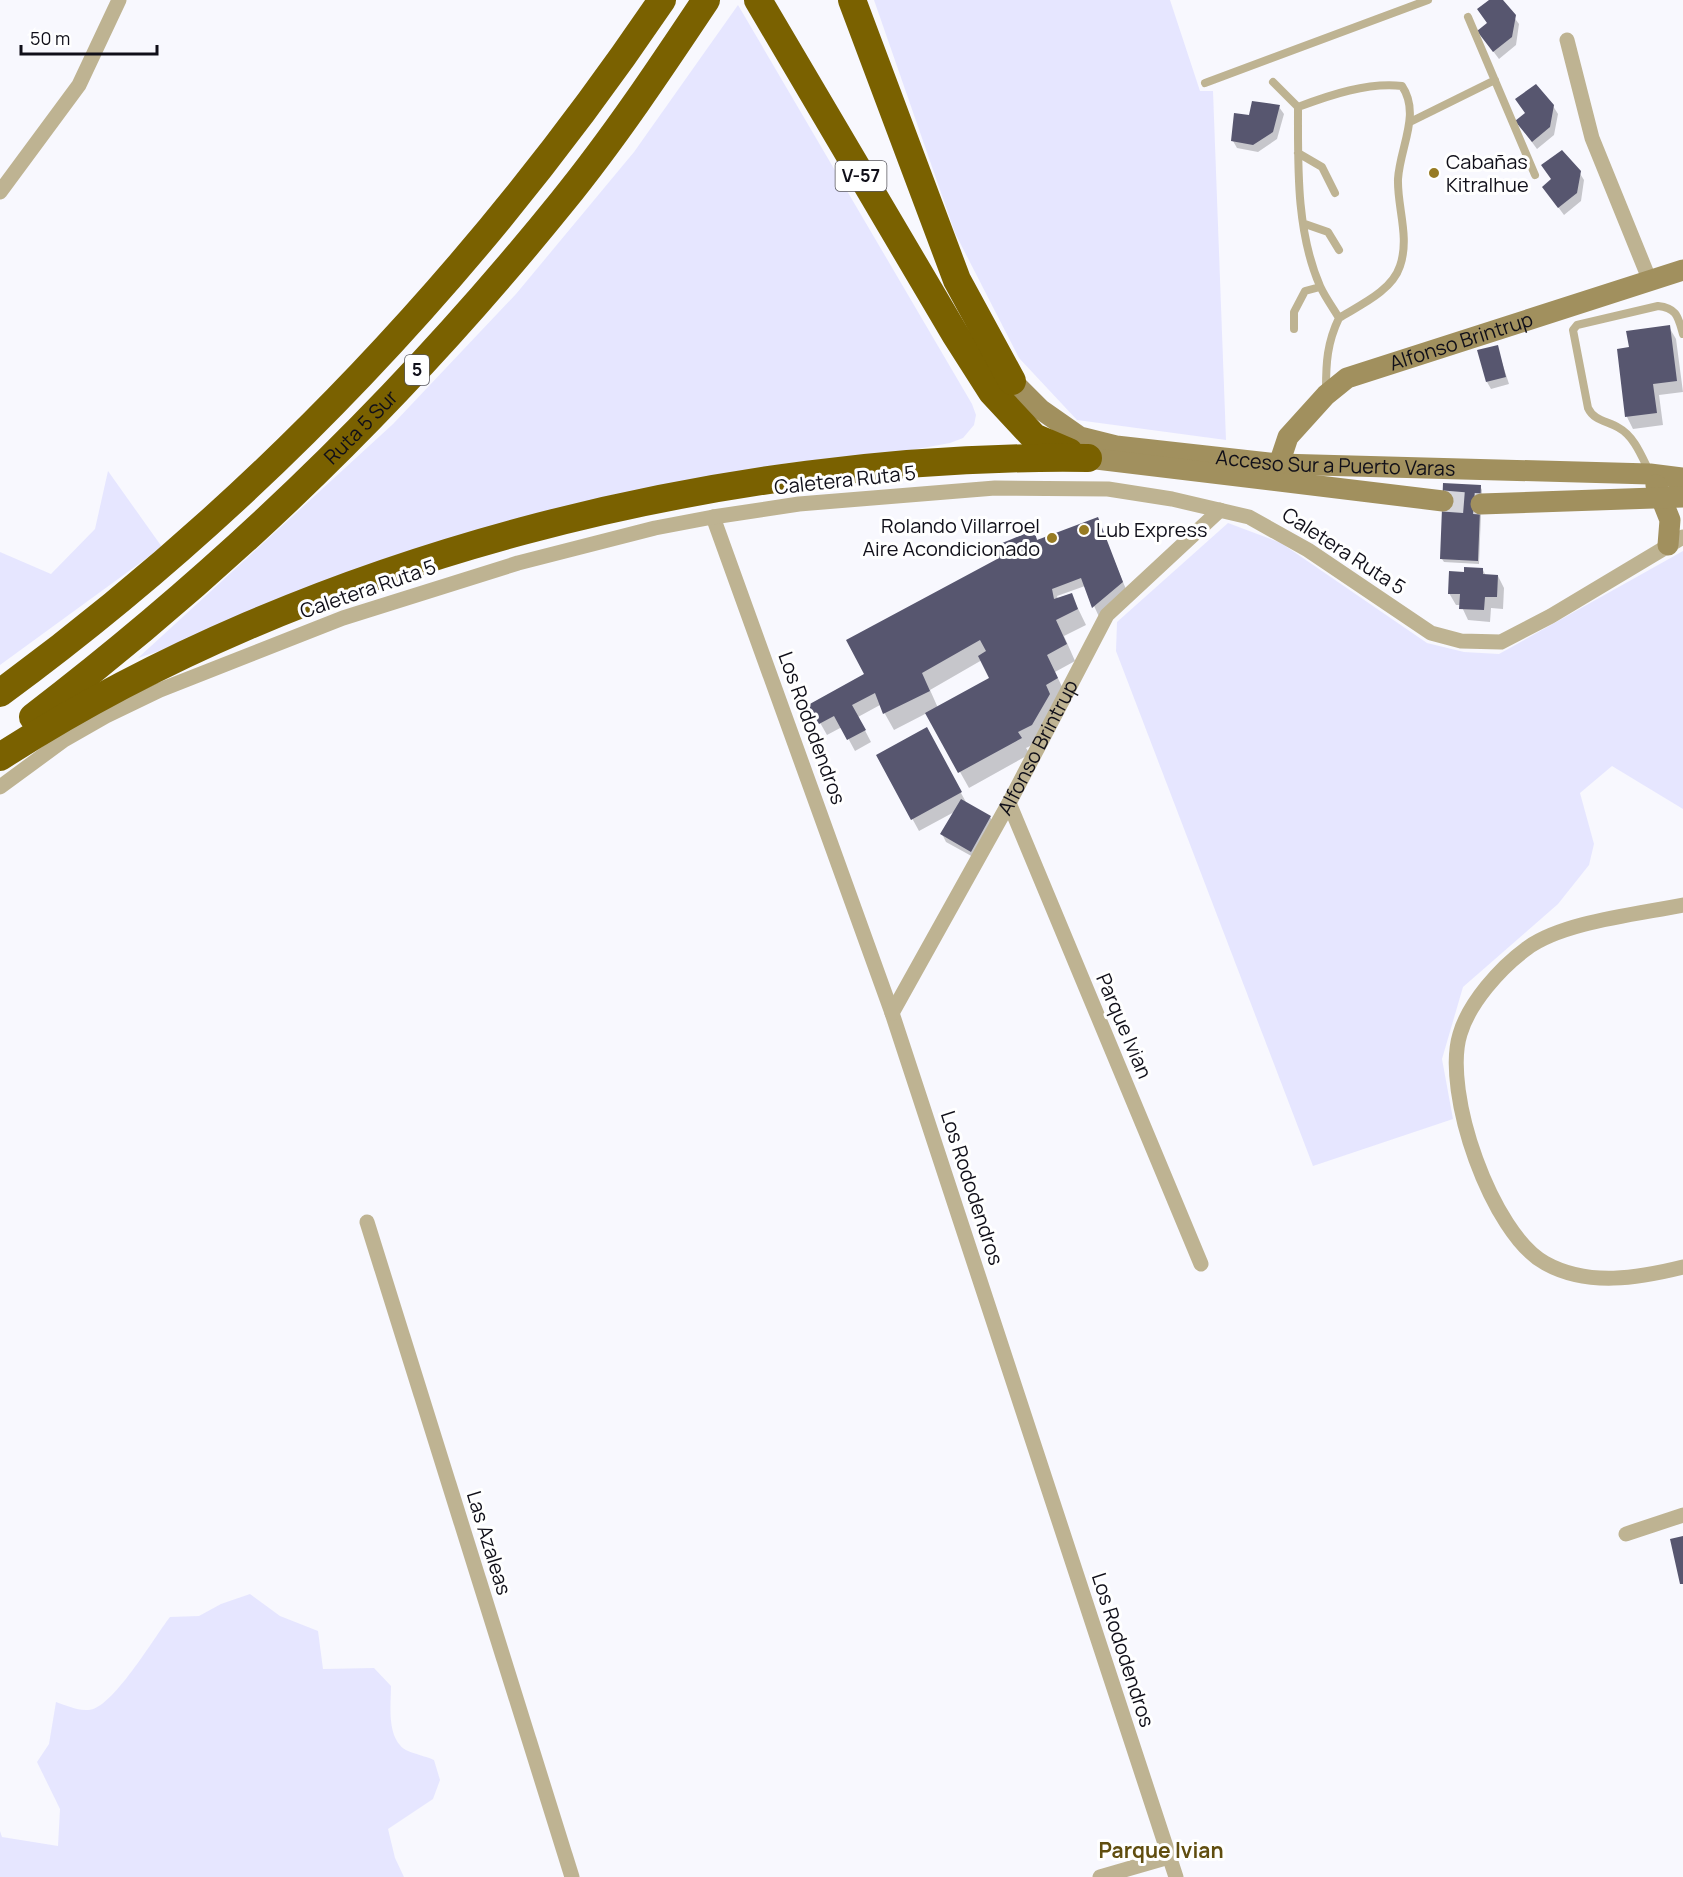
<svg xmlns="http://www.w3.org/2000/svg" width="1683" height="1877" font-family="Manrope,sans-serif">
	<rect width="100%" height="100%" fill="#f8f8fe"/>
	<path fill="#e6e6ff" d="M874,0H1170L1200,91H1213L1226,440L1077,420L1019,358L955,233Z
		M738,5L972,404L976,415L974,425L963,438L950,443L906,451L788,463L656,487L138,658L393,424L516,294L634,152Z
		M108,471L162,547L0,665V552L51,574L95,529Z
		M1228,523L1281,543L1427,643L1464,652L1499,654L1683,551V809L1612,766L1580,793L1594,844L1589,865L1558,904L1463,987L1442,1059L1453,1119L1313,1166L1116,651L1117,622Z
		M250,1594L280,1616L318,1631L323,1669L374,1668L391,1686C391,1704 386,1738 406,1750C414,1754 425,1756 434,1760L440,1780L433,1799L388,1829L395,1858L404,1877H0V1831L2,1837L58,1846L60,1809L37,1762L49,1744L56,1702C65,1705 78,1711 88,1710C112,1710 154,1637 170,1617L199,1616L221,1604Z"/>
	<path fill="#0003" fill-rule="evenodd" d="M1491,0H1501L1519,24L1516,45L1499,59L1484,39Z
		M1553,106L1558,114L1554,135L1537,149L1517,122L1526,114Z
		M1279,107L1284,114L1277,139L1258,152L1237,148L1233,141L1250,116Z
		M1579,172L1584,180L1581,201L1564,215L1544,188L1553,180Z
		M1669,327L1676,339L1683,392L1659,395L1663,425L1633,429L1627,417L1630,349Z
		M1497,347L1509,384L1491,389L1487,382Z
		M1445,485L1480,486L1482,490L1479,564L1444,562L1442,559Z
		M1097,519L1128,594L1100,619L1085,586L1057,596L1058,599L1071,594L1086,625L1064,636L1075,661L1055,672L1066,695L1041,741L1026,748L1030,754L969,788L927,713L894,730L880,705L858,717L871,742L855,751L842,727L827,735L810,705L866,675L1033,532L1038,541ZM982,660L991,679L938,708L930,690Z
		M1483,570L1486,576H1498L1504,588L1503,609L1491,608L1490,622L1468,620L1461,605H1456L1449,593L1466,573Z
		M926,729L967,804L990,817L995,825L975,858L946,842L942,834L956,811L919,831L878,756Z"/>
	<path fill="#57566f" d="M1489,0H1503L1516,15L1512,37L1493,52L1477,31L1487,23L1477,9Z
		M1536,84L1554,105L1550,127L1532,142L1515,121L1525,113L1515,99Z
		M1252,101L1280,105L1273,132L1253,145L1231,141L1234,113L1249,115Z
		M1562,150L1581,171L1577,193L1558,208L1542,187L1551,179L1541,165Z
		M1670,325L1677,381L1653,384L1657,413L1625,417L1617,349L1629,347L1626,331Z
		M1498,345L1506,377L1486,382L1477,350Z
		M1443,483L1481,485L1478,561L1440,559Z
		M1098,517L1123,582L1092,608L1081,578L1052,589L1054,599L1072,593L1078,609L1056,620L1067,644L1047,655L1058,678L1046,685L1050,694L1032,725L1018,732L1022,738L958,773L925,713L989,678L978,656L986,651L980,640L922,673L930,691L883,714L875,693L852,705L866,730L847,740L834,716L819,724L808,705L864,674L846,640L999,558L995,546L1034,530L1037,540Z
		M1464,567L1483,568V574L1498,575L1497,597H1485L1484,610L1459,609L1460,594H1448L1449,571L1464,572Z
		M927,727L962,792L911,820L876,755Z
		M961,799L991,816L971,852L940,834Z
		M1683,1536V1584H1680L1670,1539Z"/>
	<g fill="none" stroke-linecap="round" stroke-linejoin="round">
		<path stroke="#d5d5dc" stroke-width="21" stroke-dasharray="21 10" stroke-linecap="butt" d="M1443,501L1481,504"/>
		<path stroke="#beb392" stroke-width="8" d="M1468,17L1535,175
			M1273,82L1298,107C1298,166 1296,231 1320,286C1325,297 1333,308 1339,318C1327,343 1326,363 1326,389
			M1205,83L1428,0
			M1298,107C1330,95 1368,82 1402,86C1421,114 1400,147 1398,179C1397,207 1410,237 1400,266C1392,291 1360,305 1339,318
			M1410,122L1495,80
			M1298,153L1322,167L1335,193
			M1305,224L1328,232L1339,250
			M1294,329V312L1305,291L1320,287
			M1649,471C1642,457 1634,436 1619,428C1608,421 1594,421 1588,408L1573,330L1577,325L1658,306C1677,308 1678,317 1683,334"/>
		<g stroke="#beb392" stroke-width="15">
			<path d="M1567,40L1592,138L1650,281"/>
			<path d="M0,192L79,85L119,0"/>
			<path d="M713,517L892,1013L1176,1877"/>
			<path d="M0,787L64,740L106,716L160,690L343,618L518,563L655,528L713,517L799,504L995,488L1108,489L1172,499L1249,517L1308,550L1431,633L1461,641L1501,642L1551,616L1683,537"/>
			<path d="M1009,803L1201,1264"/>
			<path d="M1683,905C1639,914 1561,922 1526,949C1500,968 1469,1003 1460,1034C1442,1092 1492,1234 1545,1263C1588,1287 1639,1278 1683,1267"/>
			<path id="s1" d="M892,1013L1009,803L1107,615L1220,510"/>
			<path d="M367,1222L572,1877"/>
			<path d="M1626,1534L1683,1515"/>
			<path d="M1100,1877L1169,1857"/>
		</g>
		<g stroke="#a1905e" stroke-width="21">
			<path id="s2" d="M1012,381L1040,409L1080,437L1116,446L1279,464L1650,474L1683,478"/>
			<path d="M1088,458L1443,501"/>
			<path id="s3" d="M1279,464L1288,437L1326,395L1347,378L1683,270"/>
			<path d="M1656,485L1670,520L1668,545"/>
			<path d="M1481,504L1683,497"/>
		</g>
		<g stroke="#7a6100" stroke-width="28">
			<path d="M758,0L955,334L992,392L1034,437L1069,452"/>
			<path d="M852,0L957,280L1012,381"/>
			<path d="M0,693C260,502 482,266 662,0"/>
			<path id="s4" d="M33,717C229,567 407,394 562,202C614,138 660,69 706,0"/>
			<path d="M0,757C307,558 724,453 1088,458"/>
		</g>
	</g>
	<g fill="#977b23" stroke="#fff" stroke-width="2">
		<circle cx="1434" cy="173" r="6"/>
		<circle cx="1084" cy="530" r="6"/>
		<circle cx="1052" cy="538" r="6"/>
	</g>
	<g text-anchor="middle" stroke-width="6" stroke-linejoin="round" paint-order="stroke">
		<g fill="#fff" stroke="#58575e" stroke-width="1.5">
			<rect x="835.5" y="161" width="51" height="30" rx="4.5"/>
			<rect x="405" y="355" width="24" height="30" rx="4.5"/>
		</g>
		<g font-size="18" font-weight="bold" fill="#100f19">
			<text x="861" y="182">V-57</text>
			<text x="417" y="376">5</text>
		</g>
		<g font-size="20" fill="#100f19" stroke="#fff" text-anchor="start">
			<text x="1446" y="169">Cabañas<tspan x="1446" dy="23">Kitralhue</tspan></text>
			<text x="1040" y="533" text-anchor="end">Rolando Villarroel<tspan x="1040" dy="23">Aire Acondicionado</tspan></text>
			<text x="1096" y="537">Lub Express</text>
		</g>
		<g font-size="20" fill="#100f19" stroke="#fff">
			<text dy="7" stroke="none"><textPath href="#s3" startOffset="232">Alfonso Brintrup</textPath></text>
			<text dy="7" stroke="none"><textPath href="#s4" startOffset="438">Ruta 5 Sur</textPath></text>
			<text dy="7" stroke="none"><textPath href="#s2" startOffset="346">Acceso Sur a Puerto Varas</textPath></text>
			<text transform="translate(845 480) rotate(-6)" y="7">Caletera Ruta 5</text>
			<text transform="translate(1344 551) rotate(33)" y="7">Caletera Ruta 5</text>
			<text transform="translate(368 589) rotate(-19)" y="7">Caletera Ruta 5</text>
			<text transform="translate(812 728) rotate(70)" y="7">Los Rododendros</text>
			<text dy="7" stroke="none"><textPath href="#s1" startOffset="303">Alfonso Brintrup</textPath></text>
			<text transform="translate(1124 1026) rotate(67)" y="7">Parque Ivian</text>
			<text transform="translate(972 1188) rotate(72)" y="7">Los Rododendros</text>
			<text transform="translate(489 1543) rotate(73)" y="7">Las Azaleas</text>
			<text transform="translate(1123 1650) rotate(72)" y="7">Los Rododendros</text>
		</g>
		<g font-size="21" font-weight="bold" fill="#604d0f" stroke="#fff">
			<text x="1161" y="1858">Parque Ivian</text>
		</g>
	</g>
	<path d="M21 45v9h136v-9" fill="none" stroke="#100f19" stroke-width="3"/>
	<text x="30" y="45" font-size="18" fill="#100f19" stroke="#ffffff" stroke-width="4.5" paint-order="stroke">50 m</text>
</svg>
